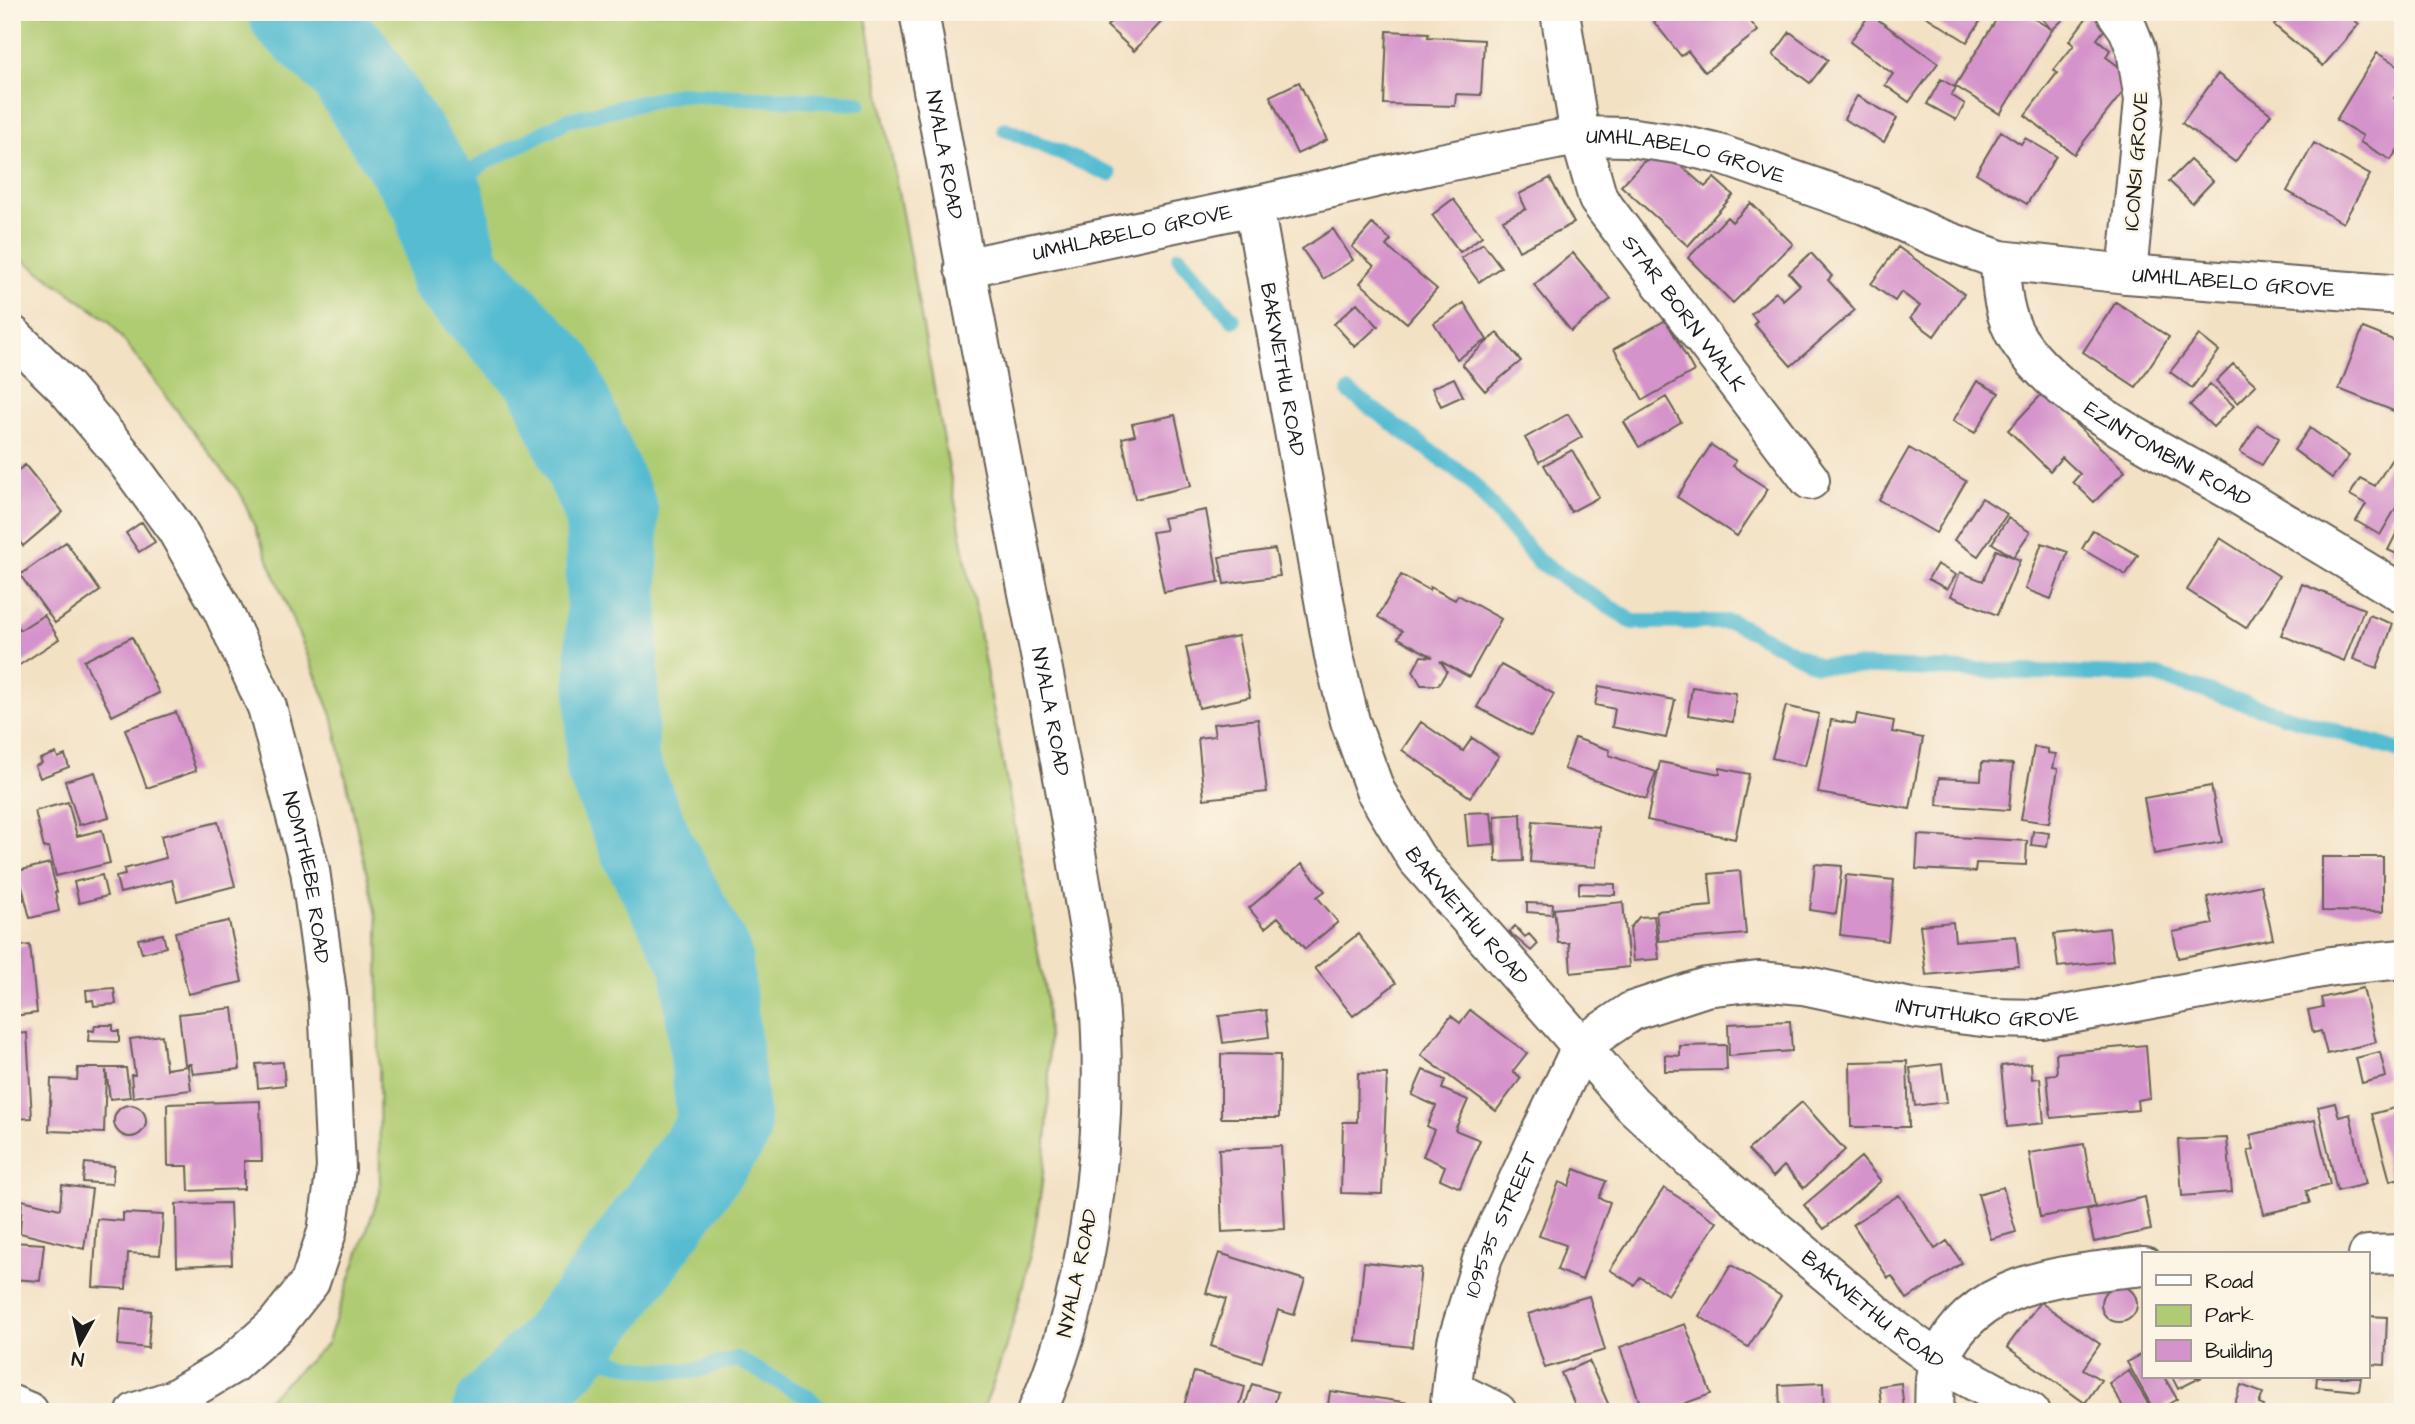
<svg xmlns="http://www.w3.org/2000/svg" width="2415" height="1424" font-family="'Architects Daughter',sans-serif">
	<rect width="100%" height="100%" fill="#fcf5e5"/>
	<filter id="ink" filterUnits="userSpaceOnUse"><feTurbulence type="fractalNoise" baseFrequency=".0143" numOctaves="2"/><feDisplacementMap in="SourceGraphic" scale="14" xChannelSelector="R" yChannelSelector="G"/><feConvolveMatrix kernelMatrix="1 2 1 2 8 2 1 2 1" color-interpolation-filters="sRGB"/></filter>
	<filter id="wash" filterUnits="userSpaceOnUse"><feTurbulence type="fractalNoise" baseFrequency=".00686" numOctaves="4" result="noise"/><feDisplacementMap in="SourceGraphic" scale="28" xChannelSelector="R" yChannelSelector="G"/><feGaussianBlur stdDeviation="1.57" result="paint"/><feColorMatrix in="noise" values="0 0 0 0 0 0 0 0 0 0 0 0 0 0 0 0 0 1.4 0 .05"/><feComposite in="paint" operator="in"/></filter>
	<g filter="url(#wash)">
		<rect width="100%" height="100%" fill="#f3e1c4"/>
		<path fill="#b0cc73" stroke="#667448" stroke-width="2" d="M12,12H865L1046,996C1047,1021 1049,1046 1049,1071C1049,1188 1026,1303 982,1412H254L327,1344L380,1192L378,925L332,715L242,496L109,321L12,252Z"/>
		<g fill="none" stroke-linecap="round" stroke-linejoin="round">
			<path stroke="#54bcd1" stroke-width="16" d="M1005,129L1109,174
				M439,200L482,164L568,120L679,94L859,103
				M1179,257L1233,320
				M1349,392L1469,479L1538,561L1633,622H1733L1817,665L2157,676L2403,752
				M561,1349L649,1370L693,1371L737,1359L809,1398L823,1412"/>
			<path stroke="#54bcd1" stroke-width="93" d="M295,12L347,60L439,200L455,273L551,374L612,514V765L649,851L706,959L724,1128L610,1288L561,1349L499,1412"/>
		</g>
		<g id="blocks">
			<path fill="#d593cb" d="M1119,12H1163L1167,16L1134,51L1107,26Z
				M1660,12H1743L1758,31L1705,72L1688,51L1681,56L1654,22L1662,16Z
				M1919,12H1986L1967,42Z
				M2001,12H2023L2051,29L2036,12H2071L2052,30L2000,114L1955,86Z
				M2091,12L2108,25L2097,39L2110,50L2106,57L2134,78L2074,154L2025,115L2057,73L2054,70L2074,45L2069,41Z
				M2284,12H2345L2359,24L2323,66L2274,25Z
				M1870,14L1938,63L1909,102L1885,85L1893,74L1850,42Z
				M1387,31L1429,33L1428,37L1484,40L1481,95L1456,94L1455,106L1384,104Z
				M1790,32L1828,60L1810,83L1773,55Z
				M2377,53L2403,68V83L2394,98L2403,103V141L2391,160L2360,142L2363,136L2336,120Z
				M2218,74L2271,114L2235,162L2182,123Z
				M1941,79L1956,88L1951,95L1965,104L1956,120L1927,104Z
				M1299,82L1327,140L1297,154L1270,96Z
				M1857,96L1897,118L1884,142L1844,119Z
				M2001,131L2021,144L2025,138L2056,156L2027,204L1976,173Z
				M2314,143L2370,175L2343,223L2287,191Z
				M1659,156L1671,157L1705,187L1714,178L1733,195L1688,246L1621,186L1643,162Z
				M2190,160L2213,181L2192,203L2169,181Z
				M1550,178L1574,223L1519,251L1503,220L1526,209L1519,194Z
				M1453,199L1482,236L1460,252L1432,215Z
				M1751,203L1793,244L1733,303L1688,258L1727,217L1732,222Z
				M1372,224L1391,240L1386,246L1437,289L1407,323L1360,283L1374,266L1352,247Z
				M1333,229L1353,260L1323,279L1302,249Z
				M1483,243L1501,267L1479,282L1461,258Z
				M1898,247L1964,294L1934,336L1910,318L1920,306L1901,292L1895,301L1871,284Z
				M1573,253L1611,299L1571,331L1534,285Z
				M1811,253L1832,276L1828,280L1855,310L1791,366L1754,324L1757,321L1751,314L1776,292L1783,300L1800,285L1789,273Z
				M2116,302L2169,337L2136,387L2083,352Z
				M1357,303L1378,326L1355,347L1334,324Z
				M1464,303L1487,340L1457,359L1434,323Z
				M1666,320L1694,371L1643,400L1614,349Z
				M2363,328L2403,344V394L2396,412L2339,389Z
				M1497,333L1521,361L1485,391L1462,364Z
				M2199,335L2219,351L2192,388L2170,372Z
				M2233,364L2256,385L2238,403L2216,381Z
				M1454,378L1463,396L1441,406L1432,388Z
				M1977,381L1999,393L1975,433L1953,421Z
				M2210,384L2234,406L2213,427L2190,405Z
				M2043,393L2125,471L2094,502L2073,482L2080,474L2062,457L2050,471L2008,430Z
				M1666,397L1681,422L1639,447L1624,422Z
				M2403,408V431L2394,427Z
				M1568,414L1582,437L1539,462L1525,438Z
				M1175,415L1191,486L1135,499L1122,438L1135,435L1132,424Z
				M2258,425L2279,438L2262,465L2240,452Z
				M2310,428L2349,456L2332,478L2294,450Z
				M1711,445L1736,461L1733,466L1768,489L1737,536L1677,497Z
				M1909,448L1966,481L1936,533L1879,500Z
				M1572,450L1599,497L1571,512L1544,465Z
				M2395,454L2403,459V496L2380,535L2356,521L2366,504L2350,495L2360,478L2375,486Z
				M25,465L63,512L23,546L12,532V475Z
				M1982,498L2007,514L1978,556L1954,540Z
				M1206,510L1219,582L1164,592L1152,532L1166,530L1163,518Z
				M2008,518L2030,532L2013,557L1992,543Z
				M2403,520V557L2388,550Z
				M142,522L155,542L139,552L126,533Z
				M2093,530L2138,555L2126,575L2082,549Z
				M2220,538L2279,576L2246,628L2187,590Z
				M66,542L100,591L55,623L20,575Z
				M2042,543L2068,552L2051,599L2025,589Z
				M1275,549L1280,576L1224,584L1219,557Z
				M1996,550L2020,560L1997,615L1951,596L1960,572L1983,581Z
				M1937,564L1956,575L1947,589L1928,579Z
				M1401,575L1429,590L1430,587L1455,600L1458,595L1501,619L1469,677L1440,661L1447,671L1438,685H1421L1413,671L1421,656L1433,657L1398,638L1402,631L1378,617Z
				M2302,584L2364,609L2344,661L2281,635Z
				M44,615L59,639L12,670V619L20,630Z
				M2369,615L2393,624L2377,668L2353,659Z
				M1238,636L1250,697L1199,708L1186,647Z
				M132,637L159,693L112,716L84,661Z
				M1501,665L1554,694L1531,736L1477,707Z
				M1599,686L1675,700L1666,738L1612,727L1615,709L1595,705Z
				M1692,687L1736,693L1733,722L1688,715Z
				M1786,706L1819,714L1805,766L1772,758Z
				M176,712L196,771L147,788L125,729Z
				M1857,714L1894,721L1892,732L1923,738L1910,809L1818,793L1831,720L1855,724Z
				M1258,719L1267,792L1204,799L1198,738L1215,736L1213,724Z
				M1421,722L1463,751L1472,738L1499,756L1470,797L1402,750Z
				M1575,738L1610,750L1609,755L1656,772L1646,799L1564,769Z
				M2034,747L2048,749V753L2056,754L2053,768L2058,769L2049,823L2021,819Z
				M56,753L58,758L65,755L69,767L40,778L35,766L42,763L40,759Z
				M1660,762L1720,774V768L1749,774L1735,839L1647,820Z
				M1982,762L2013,764L2009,810L1937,805L1939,778L1981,780Z
				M95,772L109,817L79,825L65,781Z
				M2211,786L2222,842L2154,854L2144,798Z
				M68,802L77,836L102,830L110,863L56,876L49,847L44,848L35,811Z
				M1491,812L1494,844L1468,846L1465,813Z
				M1521,814L1523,861L1496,862L1495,816Z
				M1533,821L1599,827L1596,867L1530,862Z
				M218,822L235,886L177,901L172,880L120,893L116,877L125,875L124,869L166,858L161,836Z
				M2033,831L2049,833L2047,847L2031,845Z
				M1918,835L2027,841L2026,865L1976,863L1975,872L1916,869Z
				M2322,857H2383V912L2322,911Z
				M12,861L23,900L12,902Z
				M50,863L57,892H55L59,911L30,918L18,871Z
				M1302,864L1325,891L1317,897L1338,922L1305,949L1278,917L1265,928L1249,908Z
				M1815,864L1842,866L1836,914L1810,910Z
				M1740,871L1746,934L1659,941L1656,911L1712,906L1709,874Z
				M102,875L107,896L79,903L74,882Z
				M1846,875L1894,880L1888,941L1840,935Z
				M1579,883L1615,884V895L1579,894Z
				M2261,885L2273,939L2178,958L2173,932L2213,924L2207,897Z
				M1623,902L1629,967L1571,973L1569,943H1558L1554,909Z
				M1527,903L1553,904L1552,914L1527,912Z
				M1654,916L1659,959L1633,961L1630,928L1639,917Z
				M229,921L242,982L188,994L175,932Z
				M1953,922L1955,941L2016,936L2019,966L1926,975L1920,925Z
				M1515,926L1525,937L1529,934L1538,944L1531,951L1509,932Z
				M2109,928L2113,961L2058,967L2054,934Z
				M163,934L166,947L142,953L138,939Z
				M1358,934L1396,983L1353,1016L1315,968Z
				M30,945L37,1013L12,1016V947Z
				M114,988L116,1004L94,1006L93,1000L87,1001L86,990Z
				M2363,988L2376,1042L2327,1054L2321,1031L2313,1033L2308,1010L2323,1007L2321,998Z
				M233,1008L240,1069L193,1074L191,1064H185L179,1014Z
				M1266,1010L1269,1037L1223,1043L1219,1016Z
				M1470,1010L1527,1053L1513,1071L1521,1078L1496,1111L1421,1055L1451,1016L1460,1023Z
				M1790,1021L1792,1051L1729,1056L1728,1024Z
				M95,1025H113V1031H119V1042L88,1041L89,1030L94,1031Z
				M27,1033L32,1118L12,1119V1034Z
				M162,1035L166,1069L188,1066L191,1090L133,1097L131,1075H135L130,1039Z
				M1726,1045L1727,1070L1665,1071V1055L1680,1056V1046Z
				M2146,1045L2150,1098L2137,1100L2138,1110L2051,1118L2047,1075L2057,1074L2056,1053Z
				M2380,1052L2386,1077L2362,1083L2356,1058Z
				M1221,1054L1280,1055L1279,1118H1221Z
				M1907,1061L1909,1127H1851L1850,1062Z
				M283,1062L285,1085L258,1088L256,1064Z
				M2031,1063L2032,1079L2040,1078L2044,1123L2007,1127L2001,1066Z
				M1942,1064L1947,1102L1915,1106L1910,1068Z
				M78,1068H126L130,1097L110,1099L106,1070L104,1133L49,1131L51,1079L77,1080Z
				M1423,1070L1445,1080L1442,1089L1468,1100L1455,1130L1480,1140L1460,1188L1440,1179L1445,1166L1423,1156L1434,1130L1427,1126L1436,1106L1412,1095Z
				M1358,1073L1387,1074L1382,1194L1341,1193L1343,1122H1357Z
				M260,1101L262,1161H244V1189L189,1191L188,1166H168L167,1104Z
				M1802,1102L1845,1150L1804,1188L1784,1166L1773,1177L1748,1150Z
				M2335,1103L2339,1117L2350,1114L2366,1184L2337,1191L2318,1107Z
				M114 1121a16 16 0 1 1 32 0a16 16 0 1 1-32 0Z
				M2402,1106L2403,1115L2399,1117L2403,1129V1177L2390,1181L2372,1114Z
				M2315,1120L2330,1185L2306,1191L2310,1203L2264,1214L2248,1151L2254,1149L2250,1135Z
				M12,1136H17L14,1166H12Z
				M2227,1138L2232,1192L2182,1196L2178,1140Z
				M2084,1144L2095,1207L2040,1217L2029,1153Z
				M1281,1146L1285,1229L1222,1232L1219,1149Z
				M1861,1157L1881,1181L1824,1229L1804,1205Z
				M85,1163L114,1166L112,1184L83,1182Z
				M1575,1169L1606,1181L1599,1198L1610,1202L1582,1280L1557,1270L1566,1245L1539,1236L1559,1182L1569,1186Z
				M62,1185L92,1189L84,1249L20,1233L22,1200L60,1209Z
				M2003,1187L2016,1232L1991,1239L1978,1194Z
				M1664,1188L1717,1222L1668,1295L1640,1277L1634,1285L1610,1270Z
				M1899,1195L1935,1249L1947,1241L1962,1263L1907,1299L1892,1276L1888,1278L1853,1224Z
				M2145,1197L2151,1230L2094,1242L2087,1210Z
				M230,1203L232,1264L177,1266L176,1204Z
				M123,1213L163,1215L160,1255L128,1253L126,1289L93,1287L97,1219L123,1221Z
				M12,1242L44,1244L40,1281L12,1279Z
				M1219,1253L1305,1280L1294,1315L1278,1310L1262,1362L1211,1346L1226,1299L1206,1293Z
				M1364,1262L1421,1268L1412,1347L1356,1341Z
				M1731,1265L1781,1296L1748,1347L1699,1316Z
				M2101 1304a18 18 0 1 1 36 0a18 18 0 1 1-36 0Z
				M1589,1296L1605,1350L1545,1368L1528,1314Z
				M2040,1302L2100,1344L2083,1369L2101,1380L2085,1403L2007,1347Z
				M121,1308L151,1311L148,1348L118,1345Z
				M2368,1316L2387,1317L2385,1365L2368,1364Z
				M1685,1324L1711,1394L1661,1412H1643L1620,1347Z
				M2144,1353V1377H2164L2177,1399L2155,1412L2127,1362Z
				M1589,1361L1611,1410L1606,1412H1578L1561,1373Z
				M2129,1371L2150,1407L2141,1412H2126L2109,1383Z
				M1194,1372L1245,1387L1238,1412H1182Z
				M2172,1377H2202L2178,1389Z
				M2317,1377H2361L2359,1391L2316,1387Z
				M1823,1383L1824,1411L1780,1412L1779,1385Z
				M1901,1383L1904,1409H1909V1412H1882L1879,1386Z
				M1252,1384L1278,1392L1272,1412H1243Z
				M2241,1385L2263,1393L2259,1404L2264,1406L2262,1412H2232Z
				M1330,1391L1410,1403L1409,1412H1327Z"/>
		</g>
	</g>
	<g filter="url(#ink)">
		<use href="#blocks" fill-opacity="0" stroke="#676157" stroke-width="2"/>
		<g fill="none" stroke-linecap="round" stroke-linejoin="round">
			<defs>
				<g id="street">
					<path id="s1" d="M1560,12L1580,136L1598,199L1810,480"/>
					<path d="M2116,12L2128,29L2136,49L2144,100L2127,274"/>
					<path id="s2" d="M1254,206L1334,656L1350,721L1375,790L1416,858L1632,1104L1692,1160L1891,1327L1938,1361L2030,1412"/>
					<path id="s3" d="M2000,260C2001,288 2003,317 2019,341C2061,405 2169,454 2235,493C2291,526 2347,560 2403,594"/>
					<path id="s4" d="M964,268L1254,206L1431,165L1556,140L1580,136L1627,137L1677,144L1719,154L1865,205L1934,236L2000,260L2127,274L2403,295"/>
					<path id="s5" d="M12,335L65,387L119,451L176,529L222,609L267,707L310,870L328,1000L336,1168L327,1232L310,1282L275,1326L231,1365L174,1399L136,1412"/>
					<path d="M2368,1255L2403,1254"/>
					<path d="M1453,1390L1497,1412"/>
					<path d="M12,1405L29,1412"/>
					<path id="s6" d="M1449,1412L1457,1342L1483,1257L1521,1174L1582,1045L1632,1011L1706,987L1758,981L1803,985L1916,1009L1990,1018L2042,1019L2332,966L2403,959"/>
					<path d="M1934,1412C1935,1396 1933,1373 1940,1358C1974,1279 2069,1274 2144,1266"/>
				</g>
				<g id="secondary">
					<path id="s7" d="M919,12C951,191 984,369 1019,547C1040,655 1062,762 1079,871C1088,925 1099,979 1101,1034C1106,1159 1087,1297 1037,1412"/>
				</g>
			</defs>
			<use href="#street" stroke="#676157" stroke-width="42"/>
			<use href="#secondary" stroke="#676157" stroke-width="42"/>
			<use href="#street" stroke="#fff" stroke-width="38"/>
			<use href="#secondary" stroke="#fff" stroke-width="38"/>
		</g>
	</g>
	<g text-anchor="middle" stroke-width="5" stroke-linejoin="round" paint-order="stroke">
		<g font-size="21" fill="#1c1c1c" stroke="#fcf5e5">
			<text dy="7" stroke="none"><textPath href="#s7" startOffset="145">NYALA ROAD</textPath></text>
			<text dy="7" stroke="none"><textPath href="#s4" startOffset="738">UMHLABELO GROVE</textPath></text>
			<text transform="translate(2136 161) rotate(-86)" y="7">ICONSI GROVE</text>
			<text dy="7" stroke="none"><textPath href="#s4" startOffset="172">UMHLABELO GROVE</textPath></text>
			<text dy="7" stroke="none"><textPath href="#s4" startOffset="1306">UMHLABELO GROVE</textPath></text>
			<text dy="7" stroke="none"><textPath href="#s1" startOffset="334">STAR BORN WALK</textPath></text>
			<text dy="7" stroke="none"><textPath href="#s2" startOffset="166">BAKWETHU ROAD</textPath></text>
			<text dy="7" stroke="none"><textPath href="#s3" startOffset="273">EZINTOMBINI ROAD</textPath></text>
			<text dy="7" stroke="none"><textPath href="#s7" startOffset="712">NYALA ROAD</textPath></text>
			<text dy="7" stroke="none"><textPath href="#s5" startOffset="630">NOMTHEBE ROAD</textPath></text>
			<text dy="7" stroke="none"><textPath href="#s2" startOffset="754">BAKWETHU ROAD</textPath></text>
			<text dy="7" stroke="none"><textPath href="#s6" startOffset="816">INTUTHUKO GROVE</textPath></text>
			<text dy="7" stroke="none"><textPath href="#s6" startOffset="196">109535 STREET</textPath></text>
			<text transform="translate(1077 1273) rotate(-78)" y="7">NYALA ROAD</text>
			<text dy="7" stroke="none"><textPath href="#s2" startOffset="1321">BAKWETHU ROAD</textPath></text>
		</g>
	</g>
	<rect width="2415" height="1424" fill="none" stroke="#fcf5e5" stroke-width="42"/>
	<rect x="2142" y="1252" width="228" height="126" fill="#fcf5e5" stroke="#a29e95" stroke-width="2"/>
	<rect x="2156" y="1275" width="35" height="10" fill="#ffffff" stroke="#a29e95" stroke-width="2"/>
	<text x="2205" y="1288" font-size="21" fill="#1c1c1c">Road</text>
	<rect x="2156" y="1305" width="35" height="21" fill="#b0cc73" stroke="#a29e95" stroke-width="2"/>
	<text x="2205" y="1322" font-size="21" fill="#1c1c1c">Park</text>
	<rect x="2156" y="1340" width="35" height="21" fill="#d593cb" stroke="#a29e95" stroke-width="2"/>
	<text x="2205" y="1358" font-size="21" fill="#1c1c1c">Building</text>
	<g transform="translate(80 1343) rotate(188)" stroke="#fcf5e5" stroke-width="5" paint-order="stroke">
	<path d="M0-5L12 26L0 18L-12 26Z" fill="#1c1c1c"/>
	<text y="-10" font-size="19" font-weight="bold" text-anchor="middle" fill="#1c1c1c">N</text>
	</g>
</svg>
